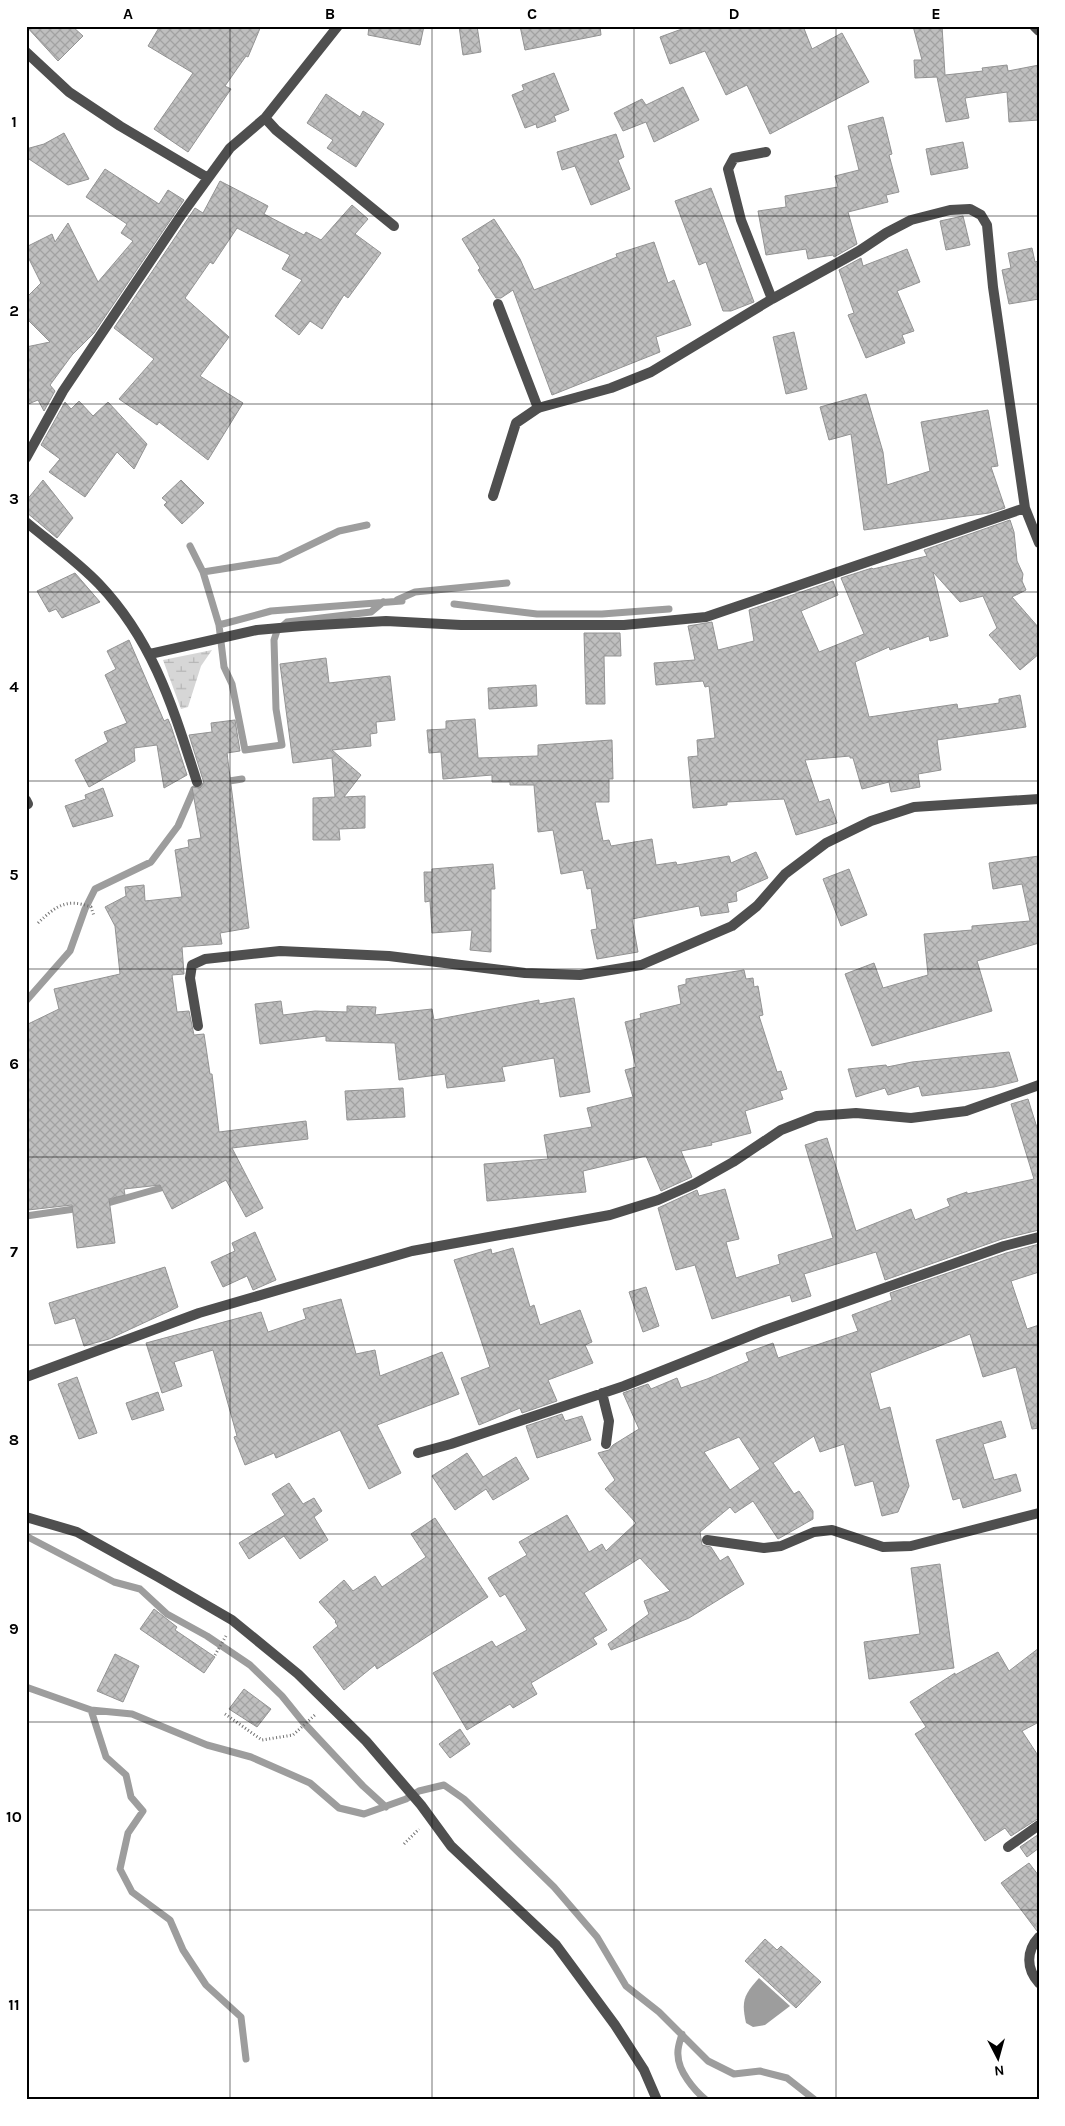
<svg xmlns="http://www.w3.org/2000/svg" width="1065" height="2126" font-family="Karla,sans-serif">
	<defs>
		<pattern id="wetland-marsh" width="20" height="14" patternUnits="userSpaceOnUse" patternTransform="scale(1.25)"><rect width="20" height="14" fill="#d6d6d6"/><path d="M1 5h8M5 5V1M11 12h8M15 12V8" fill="none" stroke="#b6b6b6"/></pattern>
		<pattern id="building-cross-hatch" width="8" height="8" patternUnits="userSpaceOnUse" patternTransform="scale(1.25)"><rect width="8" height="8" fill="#bfbfbf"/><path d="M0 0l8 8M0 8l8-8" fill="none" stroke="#a2a2a2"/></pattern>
	</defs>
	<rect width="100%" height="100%" fill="#fff"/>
	<path fill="url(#wetland-marsh)" d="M212,650L201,666L188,707L181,709L163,660Z"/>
	<path fill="#9d9d9d" d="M759,1978L790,2006L765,2025L753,2027L746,2023C741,2000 744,1995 759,1978Z"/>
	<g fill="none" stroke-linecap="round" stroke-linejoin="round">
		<path stroke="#9d9d9d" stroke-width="7" d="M190,546L203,572L219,625L224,667L232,684L245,750
			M203,572L279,560L339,531L367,525
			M397,600L415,592L507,583
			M454,604L537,614H602L669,609
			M219,625L271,611L402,601
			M245,750L282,745L276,709L274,640L277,631L287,622L371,612L383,602
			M223,782L242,779
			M26,1001L70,951L85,909L95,889L151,862L178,826L194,789L209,784
			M101,1205L161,1188
			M26,1216L81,1208
			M26,1536L114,1582L140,1589L167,1614L207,1636L250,1665L282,1696L303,1722L363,1786L386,1807
			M26,1687L91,1710L132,1714L207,1745L251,1757L310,1783L339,1808L364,1814L406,1799L419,1791L444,1785L464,1799L554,1887L597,1937L626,1986L659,2012L708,2061L734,2074L760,2071L787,2078L815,2100
			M91,1710L106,1757L126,1775L131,1797L143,1811L128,1833L120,1869L132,1892L170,1920L183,1950L206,1985L241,2017L246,2059
			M682,2034C680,2041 677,2048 678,2055C678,2071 694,2090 706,2100"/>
	</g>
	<path fill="url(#building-cross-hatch)" stroke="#939393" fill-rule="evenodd" d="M26,26H72L83,36L58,61Z
		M160,26H261L248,57L246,56L225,86L231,89L188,152L154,129L193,73L148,46Z
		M369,26H424L420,45L368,35Z
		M459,26H477L481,52L463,55Z
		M520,26H600L601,35L525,50Z
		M690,26H803L812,49L842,33L869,82L770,134L747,85L726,95L705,51L670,64L660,37Z
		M913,26H942L945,75L983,71L982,68L1007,65L1008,71L1039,65V120L1009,122L1007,92L965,98L969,118L946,122L937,77L915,78L914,60H922Z
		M554,73L569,110L554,116L556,121L537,128L536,124L525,128L512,95L524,90L522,85Z
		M683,87L699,120L654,142L646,122L623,131L614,113L642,99L646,105Z
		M326,94L360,117L363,111L384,124L356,167L327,148L333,140L307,123Z
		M883,117L892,154L889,155L899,192L886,195L888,202L848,212L857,244L834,257L833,255L808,259L806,249L766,255L758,211L786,207L785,196L838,187L835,176L859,170L848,126Z
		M64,133L89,179L68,185L26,157V149L44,144Z
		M616,134L624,157L618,160L630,189L591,205L575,166L562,170L557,152Z
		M963,142L968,168L931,175L926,149Z
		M105,169L159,204L168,190L184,200L94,333L72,355L50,385L55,391L44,411L38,400L26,405V347L50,342L26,318V298L41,283L26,253V247L52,234L55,242L68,223L98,282L133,241L121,233L127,224L86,197Z
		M220,181L268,206L264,214L304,235L306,232L321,240L352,205L368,219L355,234L381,253L348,298L344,295L322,329L310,321L299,335L275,316L302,280L282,269L290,255L237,228L213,264L210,262L185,298L229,337L200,376L243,403L208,460L159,422L157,425L119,399L154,359L114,328L195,208L203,213Z
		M711,188L754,302L731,311H723L706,262L699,265L675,201Z
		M963,216L970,245L946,250L940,221Z
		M494,219L520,259L534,290L617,257L616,254L654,242L668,283L674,280L691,325L656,337L660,352L552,395L513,290L501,298H496L478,270L480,268L462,239Z
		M1032,248L1035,262L1039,261V299L1009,304L1002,270L1011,268L1008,253Z
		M907,249L920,282L897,291L914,331L902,335L905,343L866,358L848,315L854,313L839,270L861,258L863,266Z
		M794,332L807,389L786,394L773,337Z
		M866,394L883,452L887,485L930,471L921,422L988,410L998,466L991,467L1005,508L989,513L864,530L851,434L829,440L820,407Z
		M79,401L93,416L108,402L147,444L134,469L117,452L85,497L49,472L60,459L41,445L65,402L71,409Z
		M43,480L73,518L57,538L26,512V501Z
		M181,480L204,503L182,524L164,505L167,502L162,498Z
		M1010,520L1014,532L1017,561L1023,574L1022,581L1026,590L1012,597L1039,628V654L1020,670L989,635L997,628L983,596L960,602L933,572L948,636L930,641L929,636L890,650L889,647L855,662L869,717L957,704L958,709L999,703V699L1020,695L1026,727L937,740L941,770L918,774L920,787L891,792L889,782L862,789L853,758H850V756L805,760L819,802L829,799L837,823L796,835L784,799L727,802V805L693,808L688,757L698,756L697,740L715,738L709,686L705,687L703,681L656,685L654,663L695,660L688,626L712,622L718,650L754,641L749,610L833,581L838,595L801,611L819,652L864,634L841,578L872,568L873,569L927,556L924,550Z
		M75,573L100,602L62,618L56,609L49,612L37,591Z
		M584,633H620L621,656H604L605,704H586Z
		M129,640L164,721L168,719L171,726L187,775L164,788L157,745L134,748L135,761L89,787L75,760L108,742L104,732L127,723L105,675L116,669L107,651Z
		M326,658L329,683L390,676L395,720L376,722L377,733L370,734L371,746L332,750L361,775L344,797L365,796V828L339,829L340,840H313V798L335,797L332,758L293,763L280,664Z
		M536,685L537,706L489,709L488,688Z
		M475,719L478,758L538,756V745L612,740L613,779H609V802H595L603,841L609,840L611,846L652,839L656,865L676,862L677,865L729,856L731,863L756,852L768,878L736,892L737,901L727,903L729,912L701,916L699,906L632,919L638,952L597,959L591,930L597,929L591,888L587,889L583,870L561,874L553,830L538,832L534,785H510V782H492V775L443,779L441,752L429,753L427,730L446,729V721Z
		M235,720L240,751L227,753L249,928L220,933L222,944L182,947L184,974L172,975L177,1012L189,1011L194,1035L204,1034L210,1074H212L219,1132L306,1121L308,1139L232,1148L263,1208L246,1217L226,1180L172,1209L160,1185L124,1189L125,1195L109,1199L115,1243L77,1248L72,1205L28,1210L26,1025L59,1009L54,989L120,974L115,926L105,907L126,896L125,887L144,885L145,901L182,897L175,850L189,847L188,840L201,838L192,787L200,788L204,783L189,735L212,732L211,723Z
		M103,788L113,816L73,827L65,806L86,799L85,795Z
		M1039,856V943L977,961L992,1011L872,1046L845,974L874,963L883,988L928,975L924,934L972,930V926L1030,921L1022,884L993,889L989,863Z
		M493,864L495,889H491V952L470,950L472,930L432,933L430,901L425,902L424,872H432V869Z
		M849,869L867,915L841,926L823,879Z
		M744,970L746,979L753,978L754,987L758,986L763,1015L759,1016L777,1072L781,1071L787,1089L780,1091L783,1099L745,1111L751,1133L711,1143L712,1145L681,1151L692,1177L661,1191L646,1156L583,1171L586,1192L487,1201L484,1164L548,1159L544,1135L592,1127L587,1108L633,1097L625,1070L636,1067L625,1022L641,1018L640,1014L681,1004L678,986L686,984V979Z
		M574,998L590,1092L560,1097L554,1058L502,1067L505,1081L447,1088L445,1074L399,1080L395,1043L326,1041V1036L260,1044L255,1004L281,1001L283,1015L315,1011L347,1012V1006L376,1007L375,1015L432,1009L434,1020L539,1000V1004Z
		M1009,1052L1018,1081L994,1087L922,1096L919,1086L888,1095L885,1088L856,1097L848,1069L886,1065L887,1067L912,1062Z
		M403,1088L405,1117L347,1120L345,1091Z
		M1028,1099L1039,1134V1230L1002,1239L885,1280L876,1252L804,1274L811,1296L792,1302L790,1295L712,1319L695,1265L676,1270L658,1208L697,1190L699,1196L725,1189L739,1239L726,1242L736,1278L780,1264L778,1255L833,1238L805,1145L827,1138L856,1231L911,1209L915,1220L950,1206L947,1199L967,1192V1194L1034,1179L1011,1104Z
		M255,1232L276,1280L253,1290L247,1276L223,1287L211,1262L235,1251L232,1243Z
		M1039,1244V1272L1011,1281L1027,1329L1039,1325V1428L1032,1429L1016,1367L983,1377L970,1334L870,1373L880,1410L890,1407L909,1486L898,1512L882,1516L873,1481L855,1486L844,1444L820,1452L814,1436L773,1463L794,1494L799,1491L813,1511V1519L778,1539L753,1501L735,1513L730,1507L700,1532L702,1545L711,1547L720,1561L728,1556L744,1584L689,1618L611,1650L608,1644L649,1614L644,1601L670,1591L640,1558L584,1593L607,1630L593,1638L597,1644L531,1683L537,1694L513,1708L510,1704L467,1730L433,1673L492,1641L496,1647L527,1630L505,1594L500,1597L488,1578L527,1555L519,1542L567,1515L589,1552L602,1544L606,1551L636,1523L605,1489L615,1480L598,1453L609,1450L613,1445L639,1429L623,1393L648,1384L651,1389L677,1378L681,1388L707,1379L749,1361L746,1353L773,1343L778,1358L858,1331L852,1315L892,1300L890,1293L1006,1253ZM739,1437L760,1469L730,1490L704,1452Z
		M513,1248L530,1307L534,1305L540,1325L580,1310L592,1342L585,1345L593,1363L548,1380L557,1401L522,1413L520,1408L479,1425L461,1378L490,1367L454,1260L491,1249L492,1254Z
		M165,1267L178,1307L109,1339L84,1346L75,1318L55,1324L49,1303Z
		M646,1287L659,1326L643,1332L629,1292Z
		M341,1299L356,1354L375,1350L380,1376L442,1352L459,1394L377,1425L401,1473L369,1489L340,1430L276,1458L274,1453L245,1465L234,1437L237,1436L213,1350L174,1362L182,1386L162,1393L146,1343L261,1312L268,1332L306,1319L303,1309Z
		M77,1377L97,1433L79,1439L58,1384Z
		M158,1392L164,1410L132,1420L126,1403Z
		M562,1414L565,1421L582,1416L591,1440L537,1458L526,1426Z
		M1001,1421L1006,1437L983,1444L994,1480L1016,1474L1021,1491L963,1508L960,1498L953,1500L936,1440Z
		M467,1453L483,1477L516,1457L529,1479L493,1500L486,1489L455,1510L432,1476Z
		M289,1483L303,1504L314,1498L322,1511L314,1517L328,1540L300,1559L284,1536L249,1559L239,1543L285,1515L272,1494Z
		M435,1518L488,1597L377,1669L375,1665L344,1690L313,1647L338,1626L335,1622L336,1621L319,1602L344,1580L353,1591L375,1576L382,1587L426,1557L411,1534Z
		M940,1564L954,1668L869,1679L864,1642L920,1634L911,1568Z
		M154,1609L177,1627L175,1630L215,1657L204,1673L140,1629Z
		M1039,1648V1722L1022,1731L1039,1757V1818L1011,1836L1005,1828L985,1841L915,1734L926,1727L910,1702L955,1673V1675L998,1652L1009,1671Z
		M115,1654L139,1666L123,1702L97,1691Z
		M244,1689L271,1709L257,1727L229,1709Z
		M460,1729L470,1744L450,1758L439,1744Z
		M1039,1834V1848L1027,1857L1020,1847Z
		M1029,1863L1039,1876V1930L1037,1931L1001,1883Z
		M765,1939L777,1950L781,1946L821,1982L796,2008L745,1961Z"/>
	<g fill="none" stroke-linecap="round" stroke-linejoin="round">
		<path stroke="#717171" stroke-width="3" stroke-dasharray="1 2.5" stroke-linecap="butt" d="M38,923C56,906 66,898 91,907L94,916
			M215,1655L226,1636
			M225,1714L262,1740L293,1735L316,1714
			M404,1844L419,1829"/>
		<path stroke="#4f4f4f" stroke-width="10" d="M498,304L538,408"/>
		<path stroke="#4f4f4f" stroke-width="10" d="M1034,26L1039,31
			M26,52L69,92L120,126L208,178
			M265,118L276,130L394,226
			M766,152L734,158L728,169L741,220L772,299
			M26,458L63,391L182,214L230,148L265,118L338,26
			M493,496L516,423L538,408L611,388L651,372L772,299L859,251L886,233L911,220L950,210L970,209L981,215L987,225L993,287L1025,508L1039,543
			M26,522C50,542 77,561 99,584C154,642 173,708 197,782
			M150,654L257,630L302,626L386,621L461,625H624L706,617L1025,508
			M26,800L28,804
			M198,1026L190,978L192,965L205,959L280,951L389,956L525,973L580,975L641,965L732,926L757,906L785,874L826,843L871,821L914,807L1039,799
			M26,1377L199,1313L412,1251L610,1215L658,1200L694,1184L733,1162L781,1130L817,1116L856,1113L911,1118L966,1111L1039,1085
			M602,1393L609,1421L606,1444
			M418,1453L451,1444L624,1386L765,1330L1004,1246L1039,1237
			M26,1517L77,1532L158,1577L232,1620L298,1674L366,1741L421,1805L451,1846L556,1945L615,2025L644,2070L657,2100
			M707,1540L764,1548L781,1546L814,1532L832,1530L883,1547L911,1546L1039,1513
			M1008,1847L1039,1825
			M1039,1937C1026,1951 1026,1969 1039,1983"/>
	</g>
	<path fill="none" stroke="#000" stroke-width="1" stroke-opacity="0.55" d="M230,26V2100M432,26V2100M634,26V2100M836,26V2100M26,216H1039M26,404H1039M26,592H1039M26,781H1039M26,969H1039M26,1157H1039M26,1345H1039M26,1534H1039M26,1722H1039M26,1910H1039"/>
	<rect width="1065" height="2126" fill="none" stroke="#ffffff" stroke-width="55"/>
	<g transform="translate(998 2058) rotate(174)" stroke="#ffffff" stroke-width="4" paint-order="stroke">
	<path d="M0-4L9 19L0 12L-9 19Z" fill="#000000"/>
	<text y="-8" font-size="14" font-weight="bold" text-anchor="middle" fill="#000000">N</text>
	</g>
	<rect x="28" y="28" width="1010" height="2070" fill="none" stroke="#000" stroke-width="2"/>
	<g font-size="16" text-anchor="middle" font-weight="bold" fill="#000">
		<text x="128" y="19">A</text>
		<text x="330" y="19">B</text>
		<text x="532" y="19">C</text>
		<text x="734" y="19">D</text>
		<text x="936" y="19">E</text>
		<text x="14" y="127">1</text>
		<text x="14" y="316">2</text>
		<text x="14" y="504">3</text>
		<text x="14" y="692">4</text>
		<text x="14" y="880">5</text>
		<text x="14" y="1069">6</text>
		<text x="14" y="1257">7</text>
		<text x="14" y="1445">8</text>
		<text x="14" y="1634">9</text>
		<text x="14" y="1822">10</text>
		<text x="14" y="2010">11</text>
	</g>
</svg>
